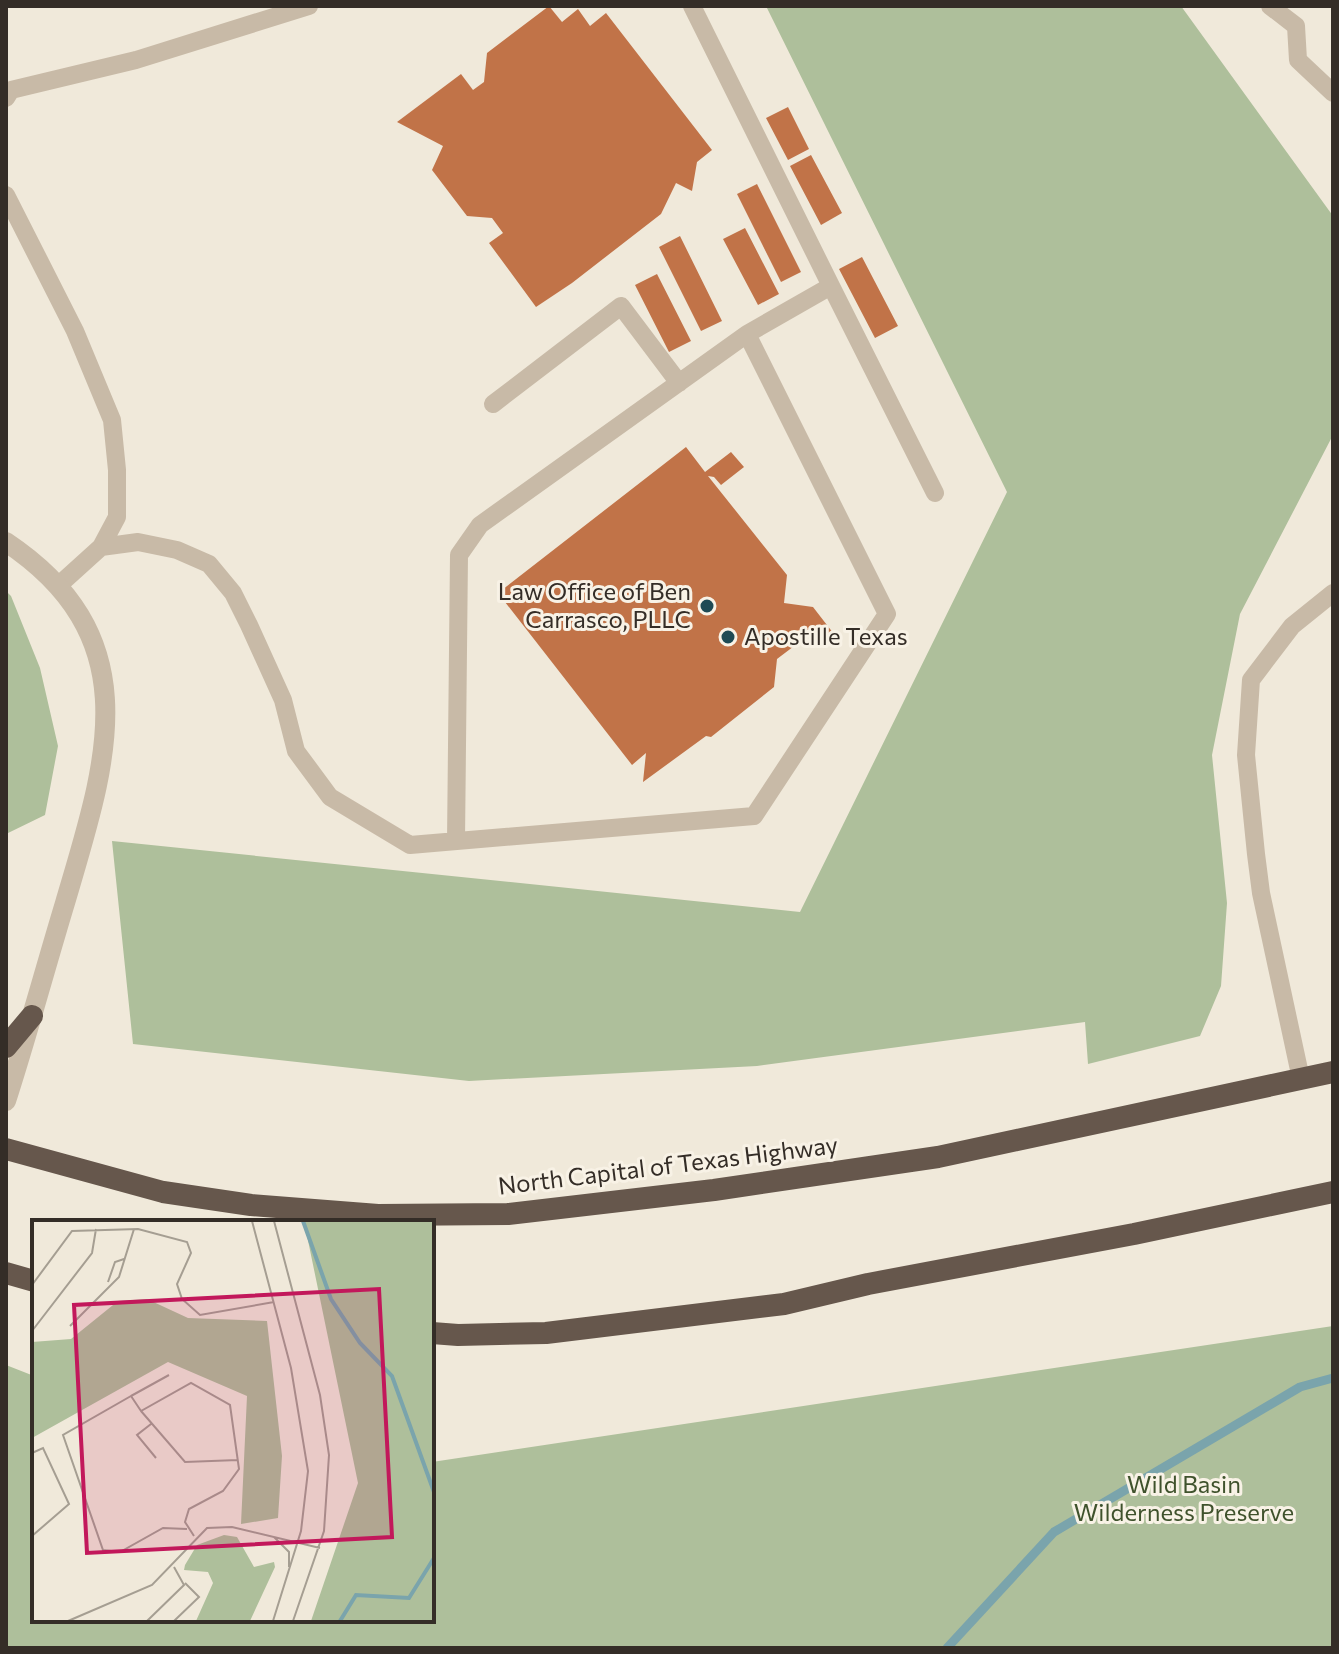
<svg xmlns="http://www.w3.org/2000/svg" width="1339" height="1654" font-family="Commissioner,sans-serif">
	<rect width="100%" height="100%" fill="#f0e9da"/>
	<path fill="#aebf9b" d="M766,6H1181L1333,216V435L1240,614L1212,755L1227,903L1221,986L1200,1036L1088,1064L1085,1022L757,1066L469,1081L133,1044L112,841L800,912L1007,492Z
		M6,591L11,596L40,668L58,746L45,815L6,834Z
		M1333,1326V1648H6V1365L34,1376V1620H432V1462Z"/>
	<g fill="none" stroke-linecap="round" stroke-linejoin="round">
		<path stroke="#7aa4ac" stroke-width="9" d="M947,1648L1054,1532L1300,1387L1333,1378"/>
	</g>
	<path fill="#c17348" d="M549,6L562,22L578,9L590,26L606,13L712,150L697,162L692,191L676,183L661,214L572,283L536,307L489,243L503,233L492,218L467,216L432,170L443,146L397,122L461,74L473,90L484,82L487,53Z
		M788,107L809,149L788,160L766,118Z
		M811,155L842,213L821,225L790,166Z
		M757,184L801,272L781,282L737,194Z
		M745,228L779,294L758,305L723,239Z
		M680,236L722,321L701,331L659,247Z
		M862,257L898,326L875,338L839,269Z
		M657,274L691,341L669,352L635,285Z
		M686,447L705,472L731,452L744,467L721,485L714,477L708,476L787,575L784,603L813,607L837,638L810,634L777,659L774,687L711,737L706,736L643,782L646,753L632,765L498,593Z"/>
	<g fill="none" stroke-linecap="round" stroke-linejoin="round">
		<path stroke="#c8baa7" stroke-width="18" d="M1270,6L1296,26L1298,60L1333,93
			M6,98L11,90L136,60L309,6
			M6,195L75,331L112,420L117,470V517L101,547L59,585
			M831,286L935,493
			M493,404L621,306L679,383
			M101,547L138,542L177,550L209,564L233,593L249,625L283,700L296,751L330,797L410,845L754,816L887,614L747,334L831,286L692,6
			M456,841L459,555L480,525L747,334
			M1301,1079L1261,893L1256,854L1246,755L1251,680L1292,626L1333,593"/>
		<path stroke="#c8baa7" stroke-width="20" d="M6,542C151,639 106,763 65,903C45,969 27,1036 6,1101"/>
		<path stroke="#66574c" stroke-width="22" d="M6,1047L32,1016
			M6,1149L163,1192L251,1205L378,1215L508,1214L714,1190L938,1157L1333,1072
			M6,1273L34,1281
			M432,1333L458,1335L546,1333L784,1304L868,1284L1134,1234L1333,1192"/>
	</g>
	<g fill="#1e4a54" stroke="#f8f2e6" stroke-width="3">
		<circle cx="707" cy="606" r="8"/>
		<circle cx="728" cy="637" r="8"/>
	</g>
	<g text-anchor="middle" stroke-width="6" stroke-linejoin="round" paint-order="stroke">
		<g font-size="24" fill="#342d27" stroke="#f8f2e6" text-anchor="end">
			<text x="691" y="600">Law Office of Ben<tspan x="691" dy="28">Carrasco, PLLC</tspan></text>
			<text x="744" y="645" text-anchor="start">Apostille Texas</text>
		</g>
		<g font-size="24" fill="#342d27" stroke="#f8f2e6">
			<text transform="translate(668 1166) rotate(-7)" y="8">North Capital of Texas Highway</text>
		</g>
		<g font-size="24" fill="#3f522c" stroke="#f8f2e6">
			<text x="1184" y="1493">Wild Basin<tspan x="1184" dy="28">Wilderness Preserve</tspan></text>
		</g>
	</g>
	<g transform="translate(32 1220)">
		<rect width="402" height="402" fill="#f0e9da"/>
		<path d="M272,1H402V401H279L326,263ZM115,79L156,98L235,101L250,236L246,298L209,304L215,176L136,142L0,218V122L39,119L86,81ZM192,315L205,317L222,347L242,342L243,347L218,401H164L181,363L176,352L152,350L153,345L165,325Z" fill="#aebf9b"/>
		<path fill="none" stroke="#7aa4ac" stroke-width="4" d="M271,1L299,79L328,123L360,156L402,272M308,401L324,375L377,378L402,338"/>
		<path fill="none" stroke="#a59e92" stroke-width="2" d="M220,1L259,148L276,251L269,311L241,401M242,1L288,175L297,235L292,311L261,401M76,62L83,42L92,39M0,65L40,11L106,9L155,22L159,33L145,64L150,79L168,95L242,82M38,106L87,57L102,9M0,111L60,33L64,9M99,176L137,155M109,191L153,242L206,240M119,204L105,215L124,238M0,233L11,228L37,284L0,316M155,309L131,308L88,332L71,330L31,215L99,176L109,191L159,163L198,185L207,249L191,271L157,289L153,302L162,316M242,317L257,332V347M36,401L120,365L175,308L200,307L288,328M115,401L152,365L142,347M142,401L167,377L153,363"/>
		<path fill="#c2185b" fill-opacity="0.15" stroke="#c2185b" stroke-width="4" d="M347,69L360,317L55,333L42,85Z"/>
		<rect width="402" height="402" fill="none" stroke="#342d27" stroke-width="4"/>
	</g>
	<rect width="1339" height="1654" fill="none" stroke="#342d27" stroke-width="16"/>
</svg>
